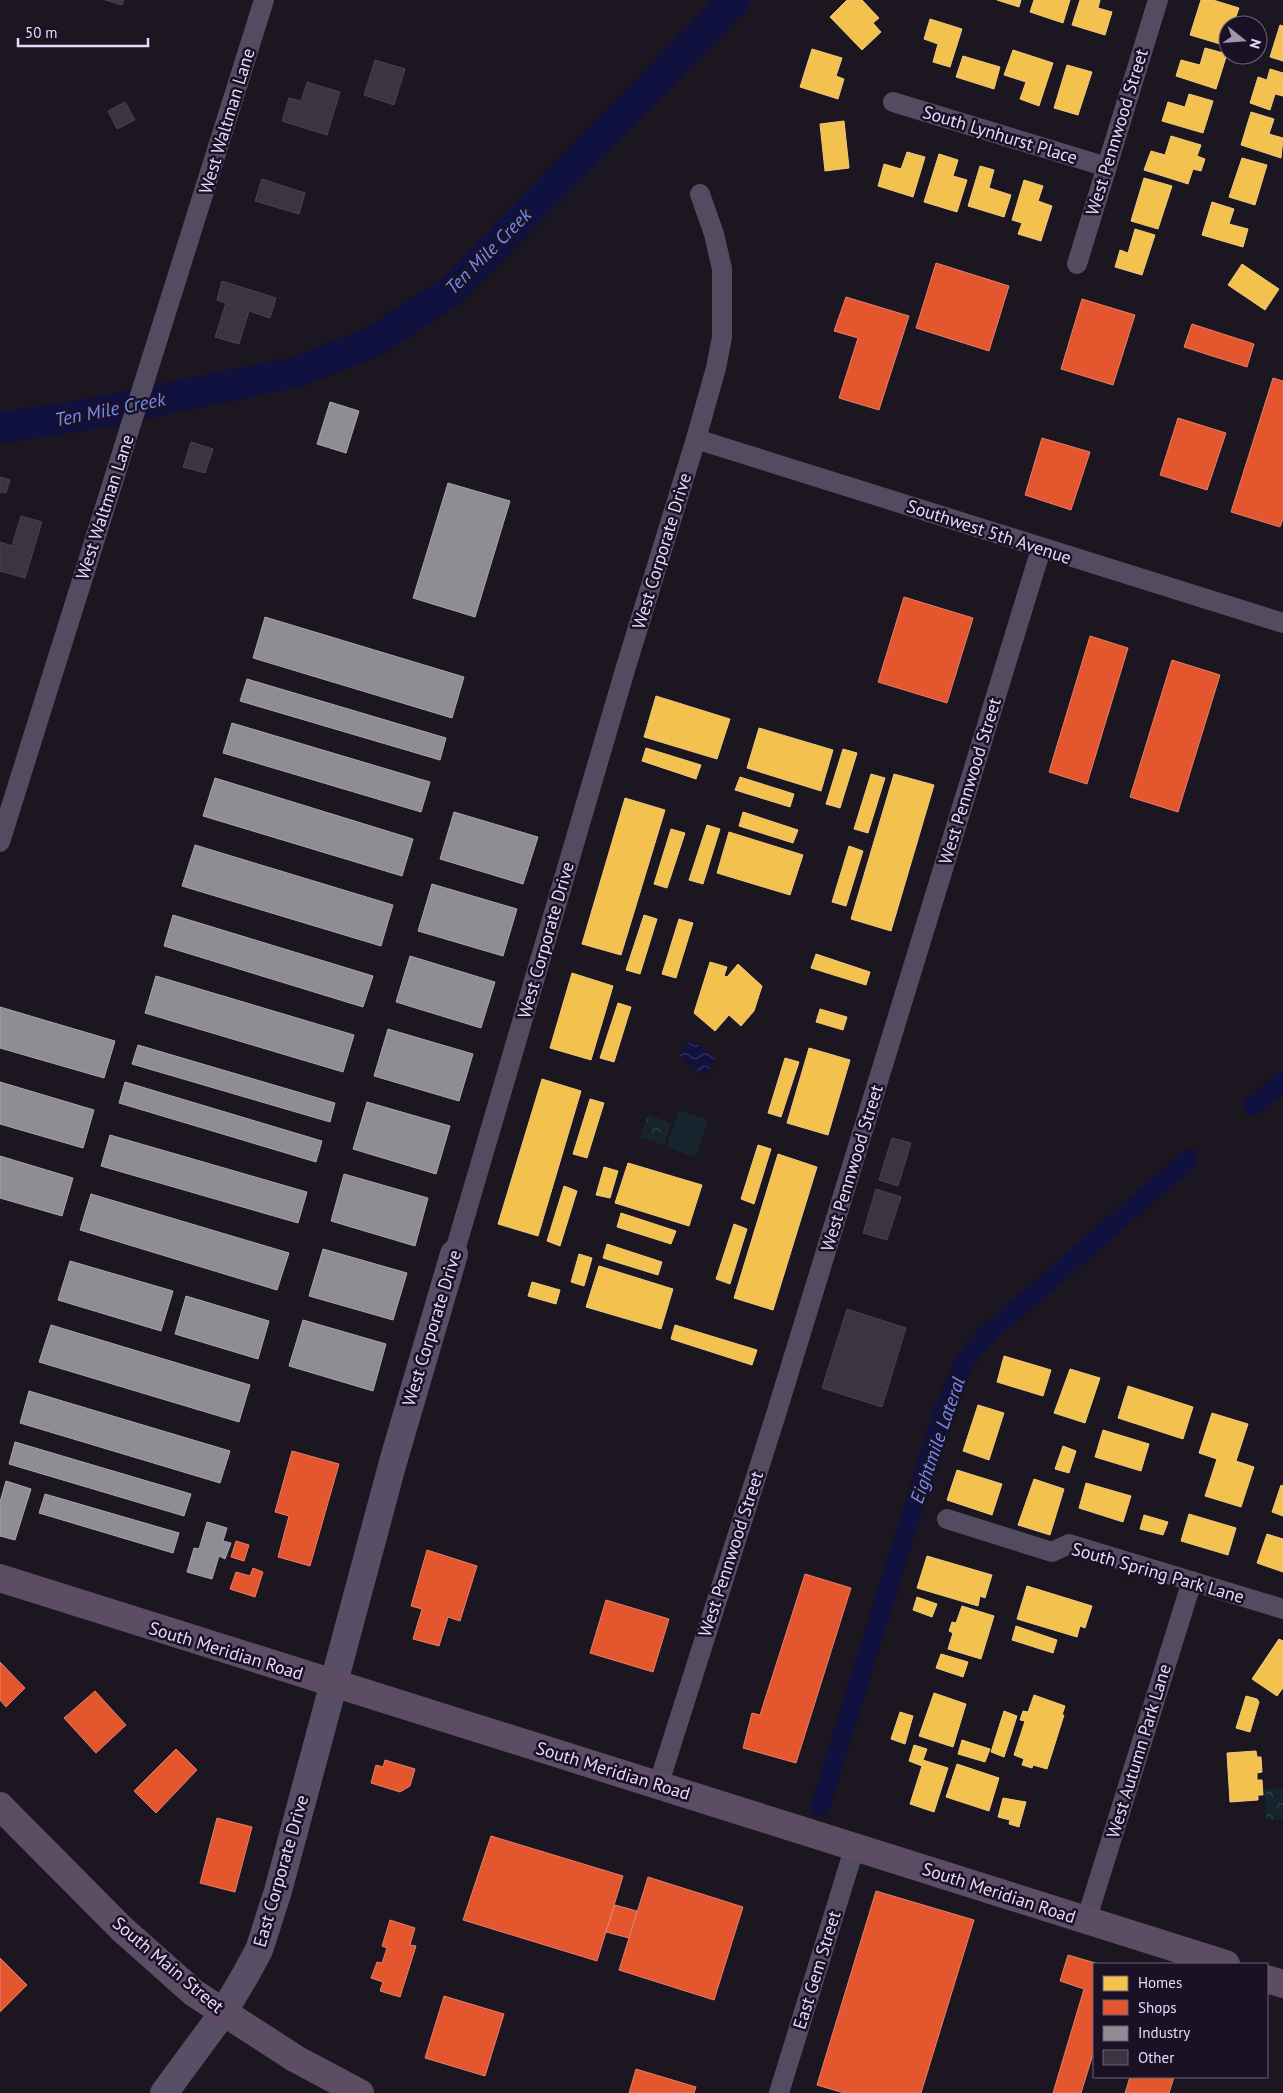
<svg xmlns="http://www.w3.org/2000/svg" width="1283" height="2093" font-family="'PT Sans',sans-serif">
	<defs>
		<pattern id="park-crowns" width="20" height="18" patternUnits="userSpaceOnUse" patternTransform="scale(1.25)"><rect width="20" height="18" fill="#16252d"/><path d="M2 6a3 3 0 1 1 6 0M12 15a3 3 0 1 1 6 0" fill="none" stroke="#38444c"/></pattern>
		<pattern id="water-waves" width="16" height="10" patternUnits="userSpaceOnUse" patternTransform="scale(1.25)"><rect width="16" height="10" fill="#10113e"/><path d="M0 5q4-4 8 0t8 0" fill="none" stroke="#33335b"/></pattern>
	</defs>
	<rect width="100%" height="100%" fill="#1b1620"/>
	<path fill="#16252d" d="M679,1110L708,1120L695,1158L666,1147Z"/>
	<path fill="url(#park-crowns)" d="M648,1115L671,1123L664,1145L640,1137Z
		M1283,1788V1819L1266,1820L1265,1789Z"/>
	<path fill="url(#water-waves)" d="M691,1040L717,1060L704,1076L679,1055Z"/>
	<path fill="#f2c14e" stroke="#efc882" d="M847,0H862L879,18L873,23L881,32L862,50L830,17Z
		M997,0H1021L1019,7Z
		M1034,0H1070L1063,23L1030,12Z
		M1080,0H1100L1098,8L1112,12L1105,35L1072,25Z
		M1201,0H1213L1239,8L1233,25H1228L1227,46L1190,35Z
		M930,19L962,29L950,67L933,62L938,44L924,39Z
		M1280,25L1283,26V61L1270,57Z
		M1205,48L1227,54L1216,89L1176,76L1181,60L1200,65Z
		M812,49L842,58L836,76L844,79L838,99L800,87Z
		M1013,50L1053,63L1039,106L1020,99L1026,82L1004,75Z
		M963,56L1000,67L994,89L956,77Z
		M1067,65L1092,72L1078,115L1054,108Z
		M1270,69L1283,73V96L1275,94L1270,110L1250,103L1258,77L1267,80Z
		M1189,94L1213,101L1203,133L1162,121L1168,102L1185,107Z
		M1251,112L1274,119L1269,134L1283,138L1281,158L1241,145Z
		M844,121L849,168L825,171L820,124Z
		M1171,136L1201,145L1197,156L1205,159L1201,171L1193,169L1188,184L1144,170L1151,151L1165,155Z
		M907,152L925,157L913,197L878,186L884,164L901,169Z
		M939,154L958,160L953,176L967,180L957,212L924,202Z
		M1242,158L1267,165L1255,205L1229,197Z
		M980,166L994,170L989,188L1011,195L1004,217L968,206Z
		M1144,178L1172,186L1158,229L1131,221Z
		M1024,180L1043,186L1038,201L1052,206L1041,241L1018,234L1022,223L1012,220Z
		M1212,202L1234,209L1229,224L1248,229L1243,247L1202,235Z
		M1135,229L1155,235L1142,275L1115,267L1120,250L1128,253Z
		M1242,264L1279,289L1265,310L1228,285Z
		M656,696L730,719L717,759L644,737Z
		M759,728L833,750L821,791L747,768Z
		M646,748L701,765L696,779L642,761Z
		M843,749L857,753L840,808L826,804Z
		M871,774L885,778L868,833L854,829Z
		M894,774L934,785L891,931L851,919Z
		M740,777L794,794L790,807L735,790Z
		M625,798L665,810L621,955L582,944Z
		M743,812L798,830L793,843L739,826Z
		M707,825L720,829L703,884L689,880Z
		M671,829L685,833L667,888L654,884Z
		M729,832L803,855L790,895L717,873Z
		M849,846L863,851L846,906L832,902Z
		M644,915L657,919L640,974L626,970Z
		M679,919L693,923L676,978L662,974Z
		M816,954L870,972L866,985L811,968Z
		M710,962L727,967L724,976L727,977L738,964L762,986L754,1011L741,1026L729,1015L715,1031L694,1013Z
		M572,973L613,986L591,1060L550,1048Z
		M618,1003L631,1007L614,1062L600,1058Z
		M820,1009L847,1017L843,1030L816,1022Z
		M809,1048L850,1060L828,1135L787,1123Z
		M785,1058L799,1062L781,1117L768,1113Z
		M542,1079L581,1091L538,1236L498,1224Z
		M590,1099L604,1103L587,1158L573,1154Z
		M758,1145L771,1149L754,1204L741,1199Z
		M778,1154L817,1167L773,1310L734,1298Z
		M628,1163L702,1185L689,1226L615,1203Z
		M604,1167L618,1171L610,1198L596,1195Z
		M564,1186L577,1191L560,1246L547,1241Z
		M621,1213L676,1231L671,1244L617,1227Z
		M734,1224L747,1229L730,1284L716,1279Z
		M607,1244L662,1262L658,1275L603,1258Z
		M579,1254L592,1258L584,1286L571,1282Z
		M599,1266L673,1289L661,1329L586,1307Z
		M532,1282L560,1290L556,1304L528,1296Z
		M675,1325L757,1350L752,1365L671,1339Z
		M1004,1356L1051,1370L1043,1396L997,1382Z
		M1070,1369L1100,1378L1085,1423L1054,1413Z
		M1128,1386L1193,1407L1183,1439L1118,1418Z
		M978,1405L1004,1413L989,1460L963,1451Z
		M1212,1413L1248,1424L1236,1461L1254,1467L1241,1507L1205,1496L1217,1459L1199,1453Z
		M1103,1430L1149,1444L1141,1471L1095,1457Z
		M1063,1446L1076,1451L1069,1473L1055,1469Z
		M957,1470L1002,1484L992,1515L947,1500Z
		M1034,1479L1064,1489L1050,1535L1018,1525Z
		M1086,1483L1131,1496L1123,1522L1079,1508Z
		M1281,1485L1283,1486V1516L1272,1512Z
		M1189,1514L1236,1528L1228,1555L1181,1541Z
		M1144,1515L1168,1522L1163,1535L1140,1529Z
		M1267,1534L1283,1539V1572L1257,1563Z
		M927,1556L992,1575L985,1598L980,1596L978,1606L917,1588Z
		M1027,1586L1092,1606L1085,1628L1080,1626L1077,1637L1017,1619Z
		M917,1597L937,1604L932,1617L913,1610Z
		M962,1606L994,1616L981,1659L948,1649L953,1633L949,1631L952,1622L956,1623Z
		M1016,1626L1057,1640L1053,1653L1012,1640Z
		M1279,1639L1283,1641V1688L1277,1696L1252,1679Z
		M941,1654L968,1662L963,1677L936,1668Z
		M934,1693L966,1704L953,1747L919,1736Z
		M1034,1695L1065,1706L1062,1715H1064L1047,1769L1033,1765L1032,1768L1022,1765L1024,1759L1014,1755L1025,1721L1020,1720L1023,1711L1028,1712Z
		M1246,1696L1257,1699L1259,1702L1250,1732L1236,1728Z
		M1004,1711L1017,1716L1004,1757L991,1752Z
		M900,1712L913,1716L905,1744L891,1739Z
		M962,1740L990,1749L985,1762L958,1754Z
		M914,1745L927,1749L923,1760L948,1768L934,1812L910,1804L922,1766L909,1761Z
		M1256,1751L1257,1757H1261L1262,1772L1257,1773V1780H1262L1263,1795H1258V1800L1230,1802L1227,1753Z
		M957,1764L999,1778L989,1811L946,1797Z
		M1003,1798L1026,1802L1019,1827L1009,1824L1010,1820L998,1817Z"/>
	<path fill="#e4572e" stroke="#e57e6c" d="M936,263L1009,286L989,351L916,328Z
		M846,297L909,316L879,410L839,398L858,338L834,331Z
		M1082,299L1135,315L1113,385L1061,369Z
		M1192,324L1254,344L1247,367L1184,347Z
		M1273,378L1283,381V519L1280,527L1231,512Z
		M1178,418L1226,433L1207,490L1160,475Z
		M1042,438L1090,452L1071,510L1025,495Z
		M904,597L973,618L947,703L878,682Z
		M1090,636L1128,648L1087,784L1049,772Z
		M1172,660L1220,675L1178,812L1130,797Z
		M292,1451L339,1464L310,1566L278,1557L289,1516L275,1512Z
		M236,1541L249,1545L244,1561L231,1557Z
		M427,1550L477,1566L460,1621L448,1617L439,1646L413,1639L422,1609L411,1606Z
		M253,1568L263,1572L255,1597L230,1589L236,1572L250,1576Z
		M805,1574L851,1588L796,1763L743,1748L752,1713L760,1715Z
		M606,1600L669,1619L653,1672L590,1653Z
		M0,1662L25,1688L6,1707L0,1700Z
		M95,1691L126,1725L96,1753L64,1718Z
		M176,1749L197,1770L156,1813L134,1791Z
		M385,1760L415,1769L410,1786L400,1792L371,1783L376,1765L383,1767Z
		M217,1818L252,1827L235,1892L200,1883Z
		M491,1836L623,1876L597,1961L463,1920Z
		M648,1877L743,1907L714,2000L619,1970Z
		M876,1891L974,1920L921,2093H844L817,2085Z
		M615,1905L637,1911L629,1938L606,1932Z
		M390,1920L415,1928L410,1945L416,1946L400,1997L380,1991L383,1982L371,1978L377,1962L382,1963L387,1948L382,1946Z
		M1068,1955L1099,1964H1094V2051L1081,2093H1053L1084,1989L1060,1981Z
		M0,1958L27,1985L0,2012Z
		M444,1996L504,2014L485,2076L425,2058Z
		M636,2069L696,2087L694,2093H629Z
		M1130,2077H1174L1169,2093H1125Z"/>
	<path fill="#8d8d92" stroke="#a8a4b2" d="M330,402L359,411L346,453L317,444Z
		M448,483L510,501L475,617L413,598Z
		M265,617L464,677L452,718L253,658Z
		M247,679L446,738L440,760L240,701Z
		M232,723L430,782L421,812L223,753Z
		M215,778L413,839L402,876L203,816Z
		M454,812L538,837L523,884L440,859Z
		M195,845L393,905L381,946L182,886Z
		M432,884L517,909L503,956L418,931Z
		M173,915L373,976L363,1007L164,946Z
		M410,956L495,982L481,1028L396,1002Z
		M156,976L354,1035L343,1072L145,1013Z
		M0,1007L115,1041L104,1078L0,1048Z
		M388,1029L473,1054L459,1101L374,1076Z
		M138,1045L335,1103L330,1122L132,1064Z
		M0,1082L94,1110L83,1148L0,1124Z
		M125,1082L322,1141L316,1162L119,1103Z
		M367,1102L450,1126L436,1174L353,1149Z
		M110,1135L307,1192L298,1223L101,1166Z
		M0,1156L73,1178L62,1216L0,1198Z
		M344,1174L428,1198L415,1246L331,1221Z
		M91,1194L289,1253L277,1290L80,1230Z
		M323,1249L407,1273L393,1320L309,1296Z
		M70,1261L173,1291L161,1331L58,1300Z
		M186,1296L269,1321L258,1359L175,1334Z
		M303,1320L386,1344L373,1391L289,1366Z
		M51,1325L250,1385L239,1422L39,1362Z
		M29,1391L230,1451L220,1483L20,1423Z
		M15,1442L191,1494L184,1516L9,1464Z
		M6,1481L31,1489L15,1540L0,1536V1502Z
		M45,1494L179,1533L173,1553L39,1513Z
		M207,1522L227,1528L223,1541L231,1543L225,1559L219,1556L212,1579L187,1572L194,1548L199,1549Z"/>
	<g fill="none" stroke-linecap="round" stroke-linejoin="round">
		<path stroke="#10113e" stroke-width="19" d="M1253,1106L1283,1081
			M820,1807L944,1409L965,1360L988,1334L1189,1159"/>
		<path stroke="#10113e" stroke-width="31" d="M0,428L91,414L300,371L376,340L452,290L735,0"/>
	</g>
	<path fill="#3b3443" stroke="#4a4153" d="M105,0H124L122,5Z
		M375,60L405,69L394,105L364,95Z
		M307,82L340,92L327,135L282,121L289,98L301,101Z
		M125,102L135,120L117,129L108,111Z
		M262,179L305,193L299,214L255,201Z
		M222,281L276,298L270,318L249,311L239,344L215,337L226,303L217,300Z
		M191,442L213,449L205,473L183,467Z
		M0,477L10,480L6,493L0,492Z
		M21,516L42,522L25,578L0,571V542L12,546Z
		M892,1138L911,1143L898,1186L879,1180Z
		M876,1189L901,1197L887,1240L863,1233Z
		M847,1309L906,1328L882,1407L822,1388Z"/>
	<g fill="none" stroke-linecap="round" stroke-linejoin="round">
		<path stroke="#534c61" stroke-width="20" d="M893,102L1107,167
			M1077,264L1158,0
			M696,439L1283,623
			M0,842L264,0
			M454,1254L625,670L696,439L716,368L722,337V269L714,234L700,194
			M947,1519L1052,1552L1069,1544L1283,1609
			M658,1786L777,1411L1041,549
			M1086,1921L1192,1581
			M779,2093L855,1846"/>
		<path stroke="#574f66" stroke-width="28" d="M164,2093L223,2013L246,1974L259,1950L278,1891L393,1462L454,1254"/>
		<path stroke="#5c4d65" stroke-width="28" d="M0,1578L1226,1964
			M0,1806L122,1929L194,1993L296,2059L360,2093
			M1267,1979L1283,1984"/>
	</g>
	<g text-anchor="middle" stroke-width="5" stroke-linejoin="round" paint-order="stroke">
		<g font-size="18" fill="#e8d9fc" stroke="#1b1125">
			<text transform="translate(227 121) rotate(-73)" y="6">West Waltman Lane</text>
			<text transform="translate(1117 132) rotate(-73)" y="6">West Pennwood Street</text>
			<text transform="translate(1000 135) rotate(17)" y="6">South Lynhurst Place</text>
			<text transform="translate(105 507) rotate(-72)" y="6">West Waltman Lane</text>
			<text transform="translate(989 532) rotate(18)" y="6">Southwest 5th Avenue</text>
			<text transform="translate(662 551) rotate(-73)" y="6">West Corporate Drive</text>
			<text transform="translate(970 781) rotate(-73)" y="6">West Pennwood Street</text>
			<text transform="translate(546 940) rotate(-74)" y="6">West Corporate Drive</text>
			<text transform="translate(852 1168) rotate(-73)" y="6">West Pennwood Street</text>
			<text transform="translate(432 1328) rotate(-73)" y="6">West Corporate Drive</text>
			<text transform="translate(731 1554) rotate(-72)" y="6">West Pennwood Street</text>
			<text transform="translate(1158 1573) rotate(16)" y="6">South Spring Park Lane</text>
			<text transform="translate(226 1651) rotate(17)" y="6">South Meridian Road</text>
			<text transform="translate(1139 1751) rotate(-73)" y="6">West Autumn Park Lane</text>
			<text transform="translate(613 1771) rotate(17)" y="6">South Meridian Road</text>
			<text transform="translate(281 1871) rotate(-74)" y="6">East Corporate Drive</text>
			<text transform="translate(999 1893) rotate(18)" y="6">South Meridian Road</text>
			<text transform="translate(168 1965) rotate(40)" y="6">South Main Street</text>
			<text transform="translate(817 1970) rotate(-73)" y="6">East Gem Street</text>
		</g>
		<g font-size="19" font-style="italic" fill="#718df2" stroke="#1b1125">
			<text transform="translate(488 251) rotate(-45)" y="7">Ten Mile Creek</text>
			<text transform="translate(110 409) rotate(-11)" y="7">Ten Mile Creek</text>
			<text transform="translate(937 1440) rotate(-71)" y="7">Eightmile Lateral</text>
		</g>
	</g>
	<rect x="1093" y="1963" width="175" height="115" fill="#1b1125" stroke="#6d617b"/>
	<rect x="1103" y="1976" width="25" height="15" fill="#f2c14e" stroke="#6d617b"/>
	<text x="1138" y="1988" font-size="15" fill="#e8d9fc">Homes</text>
	<rect x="1103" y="2000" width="25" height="15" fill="#e4572e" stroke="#6d617b"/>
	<text x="1138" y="2013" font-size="15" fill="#e8d9fc">Shops</text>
	<rect x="1103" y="2026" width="25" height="15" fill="#8d8d92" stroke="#6d617b"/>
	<text x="1138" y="2038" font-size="15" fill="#e8d9fc">Industry</text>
	<rect x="1103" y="2050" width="25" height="15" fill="#3b3443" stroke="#6d617b"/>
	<text x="1138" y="2063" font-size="15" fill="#e8d9fc">Other</text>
	<g transform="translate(1243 40) rotate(107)"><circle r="24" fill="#1b1125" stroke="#6d617b"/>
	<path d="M0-4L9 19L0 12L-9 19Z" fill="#a095af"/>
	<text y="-8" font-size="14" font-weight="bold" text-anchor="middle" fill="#e8d9fc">N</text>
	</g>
	<path d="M18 38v8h130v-8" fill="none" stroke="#e8d9fc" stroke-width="2.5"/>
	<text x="25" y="38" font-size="15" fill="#e8d9fc" stroke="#1b1125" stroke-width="4" paint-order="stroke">50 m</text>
</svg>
